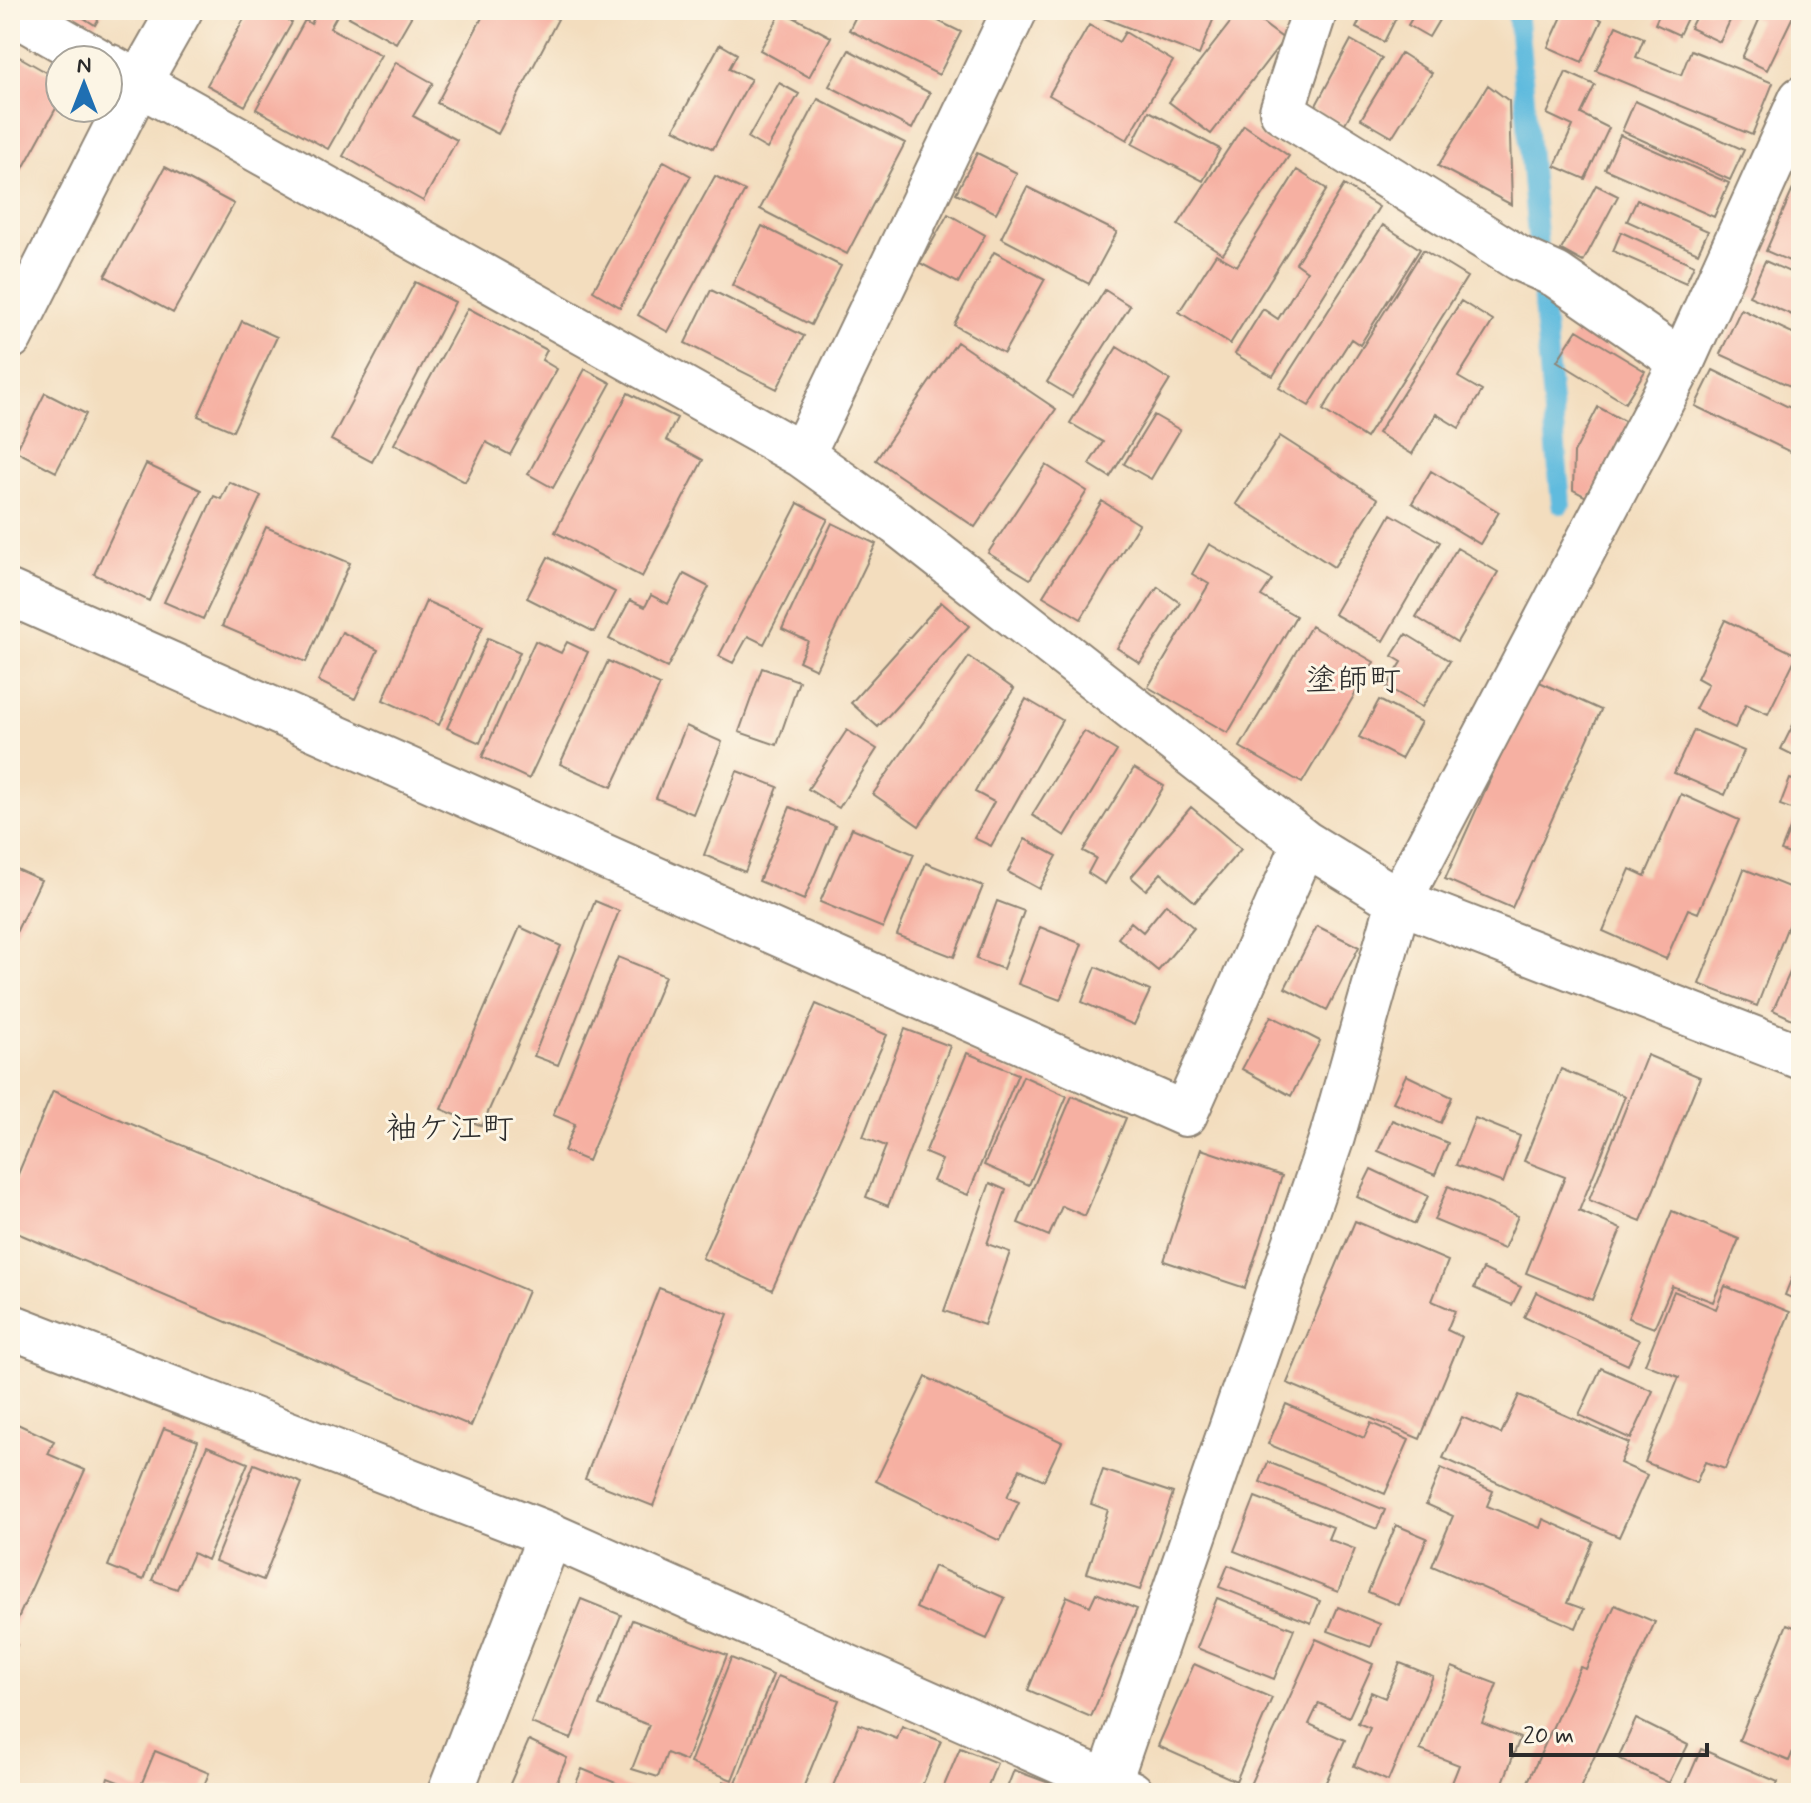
<svg xmlns="http://www.w3.org/2000/svg" width="1811" height="1803" font-family="Mynerve,'Klee One',sans-serif">
	<rect width="100%" height="100%" fill="#fcf5e5"/>
	<filter id="ink" filterUnits="userSpaceOnUse"><feTurbulence type="fractalNoise" baseFrequency=".0125" numOctaves="2"/><feDisplacementMap in="SourceGraphic" scale="16" xChannelSelector="R" yChannelSelector="G"/><feConvolveMatrix kernelMatrix="1 2 1 2 8 2 1 2 1" color-interpolation-filters="sRGB"/></filter>
	<filter id="wash" filterUnits="userSpaceOnUse"><feTurbulence type="fractalNoise" baseFrequency=".006" numOctaves="4" result="noise"/><feDisplacementMap in="SourceGraphic" scale="32" xChannelSelector="R" yChannelSelector="G"/><feGaussianBlur stdDeviation="1.8" result="paint"/><feColorMatrix in="noise" values="0 0 0 0 0 0 0 0 0 0 0 0 0 0 0 0 0 1.4 0 .05"/><feComposite in="paint" operator="in"/></filter>
	<g filter="url(#wash)">
		<rect width="100%" height="100%" fill="#f3ddbe"/>
		<g fill="none" stroke-linecap="round" stroke-linejoin="round">
			<path stroke="#61bbde" stroke-width="20" d="M1517,10L1561,504"/>
		</g>
		<g id="blocks">
			<path fill="#f6b0a2" d="M71,10H104L95,25Z
				M249,10H269L292,23L245,106L207,85Z
				M318,10H340L330,28L381,55L328,149L256,109L305,20L311,24Z
				M353,10H415L396,43L349,17Z
				M486,10H541L558,19L498,134L437,103Z
				M859,10H916L961,32L939,75L849,30Z
				M951,10H972L968,18Z
				M1083,10H1217L1199,55Z
				M1240,10H1245L1284,39L1211,134L1169,102Z
				M1365,10H1400L1384,42L1356,28Z
				M1417,10H1434L1442,15L1429,37L1408,25Z
				M1565,10H1578L1602,20L1582,62L1548,47Z
				M1661,10H1691L1679,35L1655,24Z
				M1699,10H1735L1720,42L1690,28Z
				M1738,10H1796L1767,70L1742,58L1759,20Z
				M782,11L831,37L809,77L760,50Z
				M1089,25L1119,42L1125,32L1173,61L1127,140L1049,95Z
				M1616,26L1644,38L1636,57L1681,75L1691,50L1773,83L1752,135L1596,71Z
				M1351,40L1382,58L1344,125L1314,109Z
				M720,44L737,54L729,69L751,79L713,149L674,129Z
				M849,50L930,93L912,129L829,86Z
				M1401,53L1432,73L1392,137L1361,119Z
				M16,55L60,80V101L10,192V66Z
				M396,62L433,83L413,116L457,140L423,201L343,156Z
				M1566,72L1595,85L1581,114L1609,128L1585,179L1555,166L1573,126L1547,114Z
				M779,83L799,94L767,149L748,138Z
				M1488,85L1509,101L1512,205L1438,166Z
				M818,99L905,143L847,254L760,209Z
				M1635,101L1744,150L1730,180L1622,131Z
				M1149,111L1220,149L1203,181L1132,144Z
				M1244,125L1289,156L1223,254L1178,225Z
				M1620,135L1729,183L1714,217L1605,169Z
				M977,153L1017,173L996,213L956,193Z
				M664,161L691,176L620,307L593,291Z
				M165,167L234,204L173,313L105,276Z
				M1297,170L1327,189L1230,344L1179,312L1216,254L1237,266Z
				M715,176L745,191L668,332L638,315Z
				M1344,185L1379,207L1273,376L1265,372L1235,354L1263,309L1278,319L1307,271L1296,263Z
				M1596,185L1618,196L1583,262L1561,250Z
				M1027,187L1117,232L1089,284L1001,238Z
				M1793,189L1801,192V266L1766,251Z
				M1637,200L1708,231L1698,253L1627,221Z
				M948,214L985,235L958,283L920,263Z
				M1383,225L1420,249L1360,345L1351,339L1309,406L1279,388Z
				M762,226L841,266L811,325L732,285Z
				M1621,232L1694,265L1686,283L1613,251Z
				M1423,250L1467,277L1366,438L1323,410Z
				M994,252L1045,279L1004,353L954,325Z
				M1765,261L1801,277V319L1749,296Z
				M415,282L455,302L372,462L331,440Z
				M711,290L804,336L777,389L685,343Z
				M1105,290L1130,306L1072,397L1047,382Z
				M1461,301L1493,321L1458,377L1482,391L1459,428L1436,414L1412,454L1378,433Z
				M468,308L547,350L542,360L557,369L510,455L486,442L465,482L394,444Z
				M1741,309L1801,337V391L1720,354Z
				M242,321L277,337L233,431L198,416Z
				M1577,330L1645,371L1625,403L1557,361Z
				M957,342L1056,409L975,527L876,460Z
				M1117,347L1170,380L1110,477L1089,464L1103,442L1070,423Z
				M585,369L611,383L553,488L528,474Z
				M1713,370L1801,413V457L1695,406Z
				M45,393L86,414L56,472L16,451Z
				M628,393L677,418L666,440L703,460L642,577L555,532Z
				M1598,407L1630,424L1590,499L1573,490L1574,453Z
				M1154,415L1180,430L1151,479L1124,464Z
				M1280,436L1378,499L1334,567L1236,504Z
				M146,464L201,490L149,601L94,574Z
				M1046,465L1087,491L1030,579L988,553Z
				M1431,471L1499,512L1480,544L1412,503Z
				M229,482L261,496L203,619L164,602L214,496L221,499Z
				M1102,501L1139,524L1081,619L1043,596Z
				M798,503L828,519L764,644L748,636L733,663L719,656Z
				M1391,514L1440,542L1383,641L1334,614Z
				M832,523L876,544L816,669L799,661L808,641L782,629Z
				M266,527L350,563L306,662L222,626Z
				M1209,544L1272,580L1261,596L1296,616L1228,733L1148,687L1209,584L1192,574Z
				M1457,548L1498,572L1457,642L1416,617Z
				M548,557L615,592L594,632L527,598Z
				M684,574L709,587L667,668L609,639L630,600L645,607L651,595L668,604Z
				M1158,587L1180,603L1140,663L1117,648Z
				M426,601L483,626L439,725L383,700Z
				M941,602L969,626L878,727L851,703Z
				M1725,620L1797,655L1768,714L1746,704L1735,728L1695,709L1708,684L1697,678Z
				M1311,626L1374,662L1302,783L1240,747Z
				M342,632L378,650L355,699L318,681Z
				M1406,634L1450,661L1422,707L1387,687L1402,662L1392,656Z
				M488,638L520,652L480,743L447,728Z
				M535,641L561,653L567,642L588,652L529,779L482,757Z
				M969,657L1014,689L919,826L873,794Z
				M608,661L660,685L612,787L560,764Z
				M762,668L799,681L777,745L739,732Z
				M1535,680L1601,710L1512,908L1445,879Z
				M1026,699L1062,720L991,846L974,838L994,802L975,792Z
				M1379,700L1421,722L1401,759L1359,737Z
				M1801,709V759L1781,749Z
				M686,726L722,742L693,814L656,798Z
				M847,730L877,749L839,808L808,789Z
				M1694,730L1744,751L1725,795L1674,773Z
				M1084,731L1117,751L1065,836L1032,815Z
				M1134,768L1164,786L1105,884L1088,873L1096,858L1083,851Z
				M737,771L778,787L745,872L704,855Z
				M1790,779L1801,783V858L1781,851L1797,811L1780,805Z
				M1681,794L1739,820L1698,913L1688,909L1666,959L1603,931L1630,869L1645,876Z
				M790,807L835,826L804,900L759,881Z
				M1191,807L1241,849L1195,902L1161,873L1146,890L1131,877Z
				M852,828L914,854L883,928L820,902Z
				M1025,839L1057,856L1039,889L1008,872Z
				M926,863L983,886L954,957L897,935Z
				M10,866L41,880L10,945Z
				M1744,869L1801,892L1757,1006L1699,984Z
				M595,901L619,911L558,1065L534,1056Z
				M997,901L1024,911L1003,969L976,959Z
				M1166,904L1194,928L1158,971L1118,938L1131,922L1143,932Z
				M1317,926L1359,947L1327,1010L1285,988Z
				M520,927L561,946L482,1126L441,1109Z
				M1040,927L1082,944L1060,1000L1018,984Z
				M1801,948V1023L1773,1010Z
				M618,957L665,976L588,1161L564,1151L575,1124L553,1115Z
				M1096,967L1150,991L1134,1025L1082,1002Z
				M816,1004L887,1035L772,1290L702,1258Z
				M1271,1016L1320,1041L1291,1096L1242,1069Z
				M905,1029L950,1046L888,1206L866,1197L886,1146L863,1137Z
				M967,1053L1018,1074L968,1195L933,1181L942,1160L925,1153Z
				M1647,1055L1700,1077L1641,1221L1589,1200Z
				M1561,1069L1625,1096L1579,1211L1621,1229L1592,1300L1526,1273L1565,1177L1524,1161Z
				M1406,1075L1452,1097L1441,1123L1393,1102Z
				M1023,1076L1067,1096L1029,1185L984,1165Z
				M53,1091L528,1291L471,1426L10,1230V1193Z
				M1072,1096L1126,1118L1085,1216L1062,1206L1049,1236L1018,1223Z
				M1475,1118L1520,1136L1503,1183L1456,1165Z
				M1392,1120L1448,1143L1435,1175L1378,1151Z
				M1201,1149L1282,1176L1245,1288L1164,1261Z
				M1371,1169L1428,1196L1415,1224L1357,1197Z
				M990,1183L1006,1190L987,1244L1010,1252L984,1325L944,1311Z
				M1448,1186L1518,1216L1504,1249L1434,1220Z
				M1672,1211L1739,1239L1713,1302L1672,1286L1654,1328L1628,1318Z
				M1355,1221L1448,1261L1432,1301L1455,1311L1447,1330L1462,1337L1420,1439L1287,1383Z
				M1801,1255V1302L1785,1295Z
				M1483,1269L1521,1287L1512,1305L1474,1288Z
				M1725,1286L1790,1312L1725,1469L1705,1462L1696,1483L1645,1462L1679,1377L1645,1364L1674,1291L1716,1309Z
				M659,1288L728,1314L653,1506L585,1479Z
				M1536,1292L1639,1340L1628,1365L1524,1317Z
				M1601,1368L1653,1391L1631,1439L1579,1415Z
				M926,1377L1062,1442L1044,1480L1020,1469L1007,1497L1019,1502L1000,1541L876,1481Z
				M1519,1395L1629,1443L1620,1463L1647,1475L1619,1537L1443,1458L1462,1417L1501,1434Z
				M1286,1404L1364,1438L1371,1423L1409,1440L1385,1494L1268,1444Z
				M11,1421L54,1441L48,1454L85,1470L10,1636Z
				M164,1428L198,1441L143,1580L108,1566Z
				M207,1446L248,1463L207,1560L193,1553L177,1589L152,1580Z
				M1268,1462L1385,1510L1377,1529L1260,1482Z
				M254,1464L302,1483L263,1580L215,1561Z
				M1441,1468L1493,1491L1487,1506L1540,1528L1543,1519L1593,1541L1567,1603L1584,1609L1576,1628L1432,1566L1453,1516L1426,1504Z
				M1103,1470L1173,1493L1140,1590L1087,1573L1108,1510L1091,1504Z
				M1255,1497L1333,1527L1328,1539L1355,1549L1338,1592L1234,1551Z
				M1396,1525L1427,1538L1399,1605L1368,1592Z
				M1228,1565L1320,1601L1311,1623L1219,1587Z
				M934,1566L1005,1598L987,1639L916,1608Z
				M1096,1593L1137,1609L1091,1717L1028,1690L1067,1596L1090,1606Z
				M1217,1598L1294,1629L1274,1679L1197,1648Z
				M581,1599L621,1615L571,1739L531,1723Z
				M1615,1605L1655,1622L1578,1793H1535L1525,1788L1580,1667L1586,1669Z
				M1338,1607L1380,1624L1371,1647L1328,1631Z
				M632,1620L727,1655L686,1761L667,1753L658,1777L632,1769L649,1725L599,1706Z
				M1787,1624L1801,1630V1732L1789,1761L1739,1740Z
				M1316,1639L1373,1664L1349,1717L1319,1703L1309,1724L1345,1740L1321,1793H1256L1248,1789Z
				M10,1642L17,1645L10,1661Z
				M731,1658L773,1675L732,1780L690,1763Z
				M1400,1663L1433,1676L1388,1781L1354,1766L1370,1728L1358,1723L1371,1692L1385,1698Z
				M1194,1664L1272,1698L1236,1781L1158,1746Z
				M1452,1667L1497,1684L1482,1723L1520,1738L1499,1793H1448L1459,1765L1420,1750Z
				M778,1676L839,1700L801,1793H718L723,1781L735,1785Z
				M1636,1719L1688,1745L1669,1783L1618,1758Z
				M859,1724L897,1739L902,1726L941,1741L919,1793H830Z
				M529,1740L567,1758L552,1793H506Z
				M960,1748L997,1763L985,1793H941Z
				M1701,1749L1778,1782L1773,1793H1682Z
				M155,1751L209,1773L201,1793H103L108,1778L139,1790Z
				M582,1769L633,1790L632,1793H572Z
				M1014,1770L1065,1789L1063,1793H1005Z"/>
		</g>
	</g>
	<g filter="url(#ink)">
		<use href="#blocks" fill-opacity="0" stroke="#8f8474" stroke-width="2"/>
		<g fill="none" stroke-linecap="round" stroke-linejoin="round">
			<defs>
				<path id="minor" d="M10,10L97,60
					M1315,10L1282,111L1518,258L1556,275L1682,362
					M108,66L802,455L897,523L1305,843L1399,901L1801,1057
					M802,455L1015,10
					M10,593L1185,1114L1305,843
					M10,1326L550,1535L1131,1793
					M450,1793L550,1535
					M1105,1793L1332,1137L1399,901L1682,362L1801,99"/>
				<path id="tertiary" d="M10,337L138,84L180,10"/>
			</defs>
			<use href="#minor" stroke="#8f8474" stroke-width="48"/>
			<use href="#tertiary" stroke="#8f8474" stroke-width="48"/>
			<use href="#minor" stroke="#fff" stroke-width="44"/>
			<use href="#tertiary" stroke="#fff" stroke-width="44"/>
		</g>
	</g>
	<g text-anchor="middle" stroke-width="6" stroke-linejoin="round" paint-order="stroke">
		<g font-size="32" fill="#2b2b2b" stroke="#fcf5e5">
			<text x="1353" y="690">塗師町</text>
			<text x="450" y="1138">袖ケ江町</text>
		</g>
	</g>
	<rect width="1811" height="1803" fill="none" stroke="#fcf5e5" stroke-width="40"/>
	<g transform="translate(84 84)"><circle r="38" fill="#fcf5e5" stroke="#a8a49b" stroke-width="2"/>
	<path d="M0-6L14 30L0 20L-14 30Z" fill="#1f6fb2"/>
	<text y="-12" font-size="22" font-weight="bold" text-anchor="middle" fill="#2b2b2b">N</text>
	</g>
	<path d="M1511 1743v12h196v-12" fill="none" stroke="#2b2b2b" stroke-width="4"/>
	<text x="1523" y="1743" font-size="24" fill="#2b2b2b" stroke="#fcf5e5" stroke-width="6" paint-order="stroke">20 m</text>
</svg>
